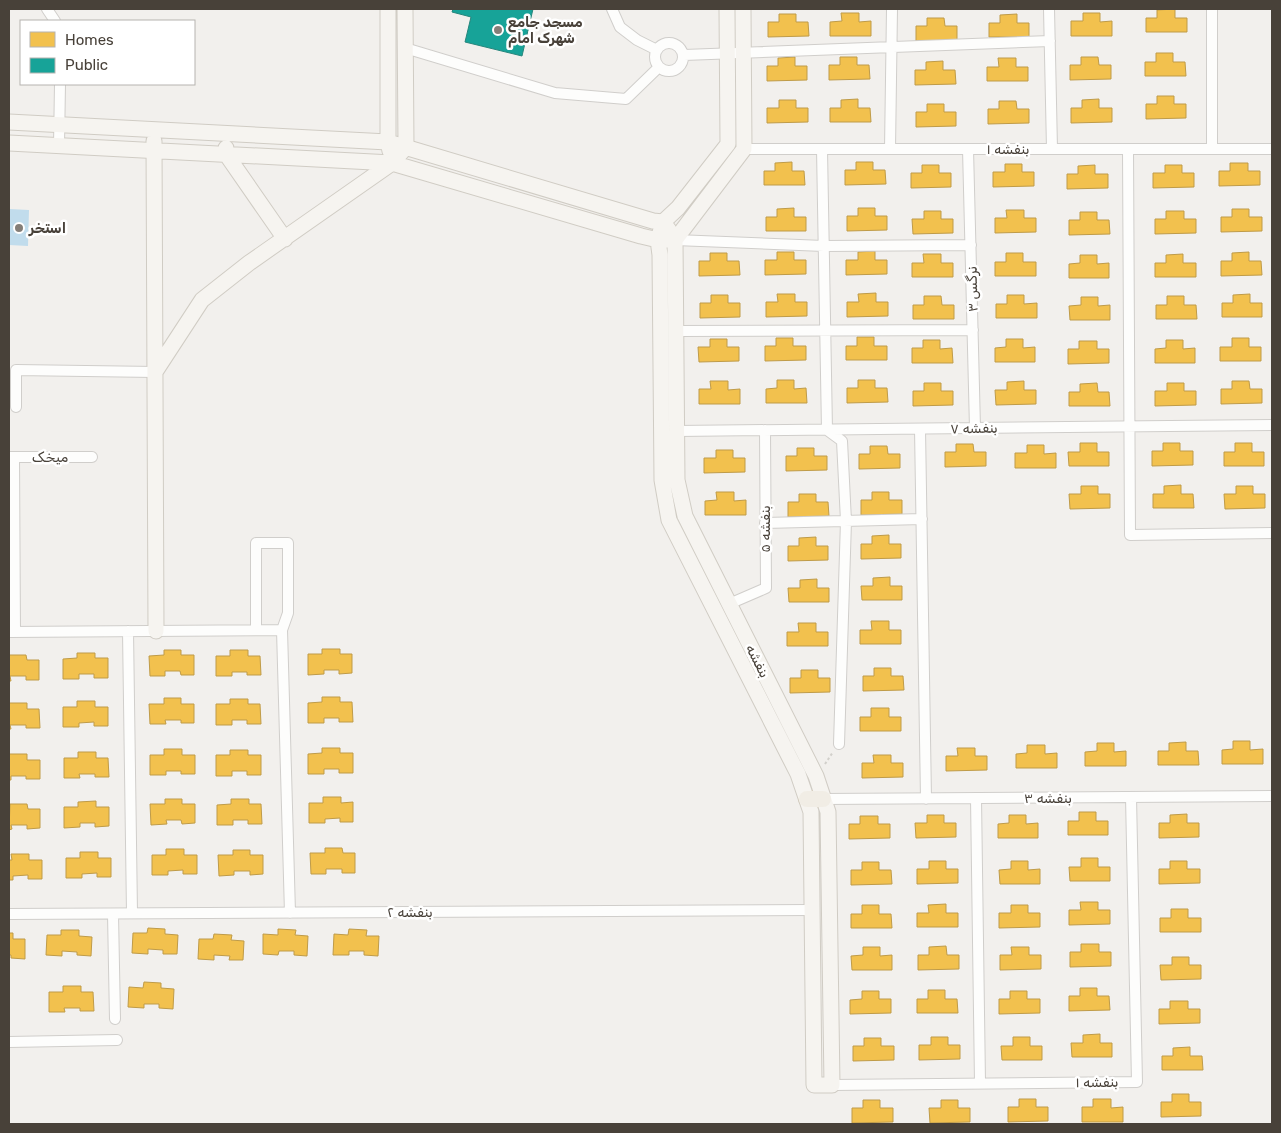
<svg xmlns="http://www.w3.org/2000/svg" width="1281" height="1133" font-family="Rubik,'Noto Sans Arabic',sans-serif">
	<rect width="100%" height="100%" fill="#f2f0ed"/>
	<path fill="#c1dcec" d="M9,209L29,210L28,246L9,245Z"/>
	<path fill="#f2c14e" stroke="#bf9b48" d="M1175,9V18H1187V32H1146V18H1157V10Z
		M841,13H859V22L871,21V36H830V22L842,21Z
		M1083,13H1100V22L1112,21V36H1071V21H1083Z
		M779,14H796V22H808L809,36L768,37V22H779Z
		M1017,14V23H1029V37H989V23H1000V15Z
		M927,18H944L945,26H957V40L916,41V26H927Z
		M1156,53H1173V62H1185L1186,76H1145V62H1156Z
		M795,57V66H807V80L767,81V66H778V58Z
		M840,57H857V65H869L870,79L829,80V65H840Z
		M1081,57H1098L1099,65H1111V79L1070,80V65H1081Z
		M998,58H1016V67H1028V81H987V67H999Z
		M943,61V70H955L956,84L915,85V70H926V62Z
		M1157,96H1174V104H1186V118L1146,119V104H1157Z
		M858,99V108H870L871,122H830V108H841V100Z
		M1099,99V108H1112V122L1071,123V108H1082V100Z
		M779,100H796V108H808V122L767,123V108H779Z
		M999,101H1016L1017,109H1029V123L988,124V109H999Z
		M927,104H944V112H956V126L916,127V112H927Z
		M792,162V171H804L805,185H764V171H775V163Z
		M856,162H873V170H885L886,184L845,185V170H856Z
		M1230,163H1248V171H1260V185L1219,186V171H1230Z
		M1005,164H1022V172H1034V186L993,187V172H1005Z
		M922,165H939V173H951V187L911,188V173H922Z
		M1095,165V174H1108V188L1067,189V174H1078V166Z
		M1165,165H1182V173H1194V187L1153,188V173H1165Z
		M794,208V217H806V231H766V217H777V209Z
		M858,208H875V216H887V230L847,231V216H858Z
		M1232,209H1249V217H1262V231L1221,232V217H1232Z
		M1006,210H1024V218H1036V232L995,233V218H1007Z
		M924,211H941V219H953V233L913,234L912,219H924Z
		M1166,211H1184V219H1196V233L1155,234V219H1166Z
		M1080,212H1097V220H1109L1110,234L1069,235V220H1080Z
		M875,251V260H887V274L846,275V260H858V252Z
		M777,252H794V260H806V274L765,275V260H777Z
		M1249,252V261H1261L1262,275L1221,276V261H1232V253Z
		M710,253H727V261H739L740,275L699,276V261H710Z
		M1006,253H1023V262H1036V276H995V262H1006Z
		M923,254H941V263H953V277H912V263H924Z
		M1183,254V263H1196V277H1155V263H1166V255Z
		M1080,255H1097V264L1109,263V278H1069V264L1080,263Z
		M876,293V302H888V316L847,317V302H859L858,294Z
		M777,294H795V302H807V316L766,317V302H778Z
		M1250,294V303H1262V317H1222V303H1233V295Z
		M711,295H728V303H740V317L700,318V303H711Z
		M1007,295H1024V304L1037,303V318H996V304H1007Z
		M924,296H941L942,305H954V319H913V305H924Z
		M1167,296H1184V305H1196L1197,319H1156V305H1167Z
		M1081,297H1098V306L1110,305V320H1070L1069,306L1081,305Z
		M857,337H874V346H887V360H846V346H857Z
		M776,338H793V346H806V360L765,361V346H776Z
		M1232,338H1249V347H1261V361H1220V347H1232Z
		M710,339H727V347H739V361L699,362L698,347H710Z
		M1006,339H1023V348L1035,347V362H995V348L1006,347Z
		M923,340H940V349L952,348L953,363H912V348H923Z
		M1166,340H1183V349L1195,348V363H1155V349L1166,348Z
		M1079,341H1097V349H1109V363L1068,364V349H1079Z
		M777,380H794V389L806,388L807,403H766V389L777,388Z
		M858,380H875V388H887L888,402L847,403V388H858Z
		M710,381H728V390L740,389V404H699V389H711Z
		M1024,381V390H1036V404L996,405L995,390H1007V382Z
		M1232,381H1249L1250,389H1262V403L1221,404V389H1232Z
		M924,383H941V391H953V405L913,406V391H924Z
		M1097,383L1098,392H1109L1110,406H1069V392H1080V384Z
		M1167,383H1184V391H1196V405L1155,406V391H1167Z
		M1080,443H1097V452H1109V466H1069L1068,452H1080Z
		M1163,443H1180V451H1193V465L1152,466V451H1163Z
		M1235,443H1252V452H1264V466H1224V452H1235Z
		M956,444H973L974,452H986V466L945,467V452H956Z
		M1027,445H1044V454L1056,453V468H1015V453H1027Z
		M870,446H887L888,454H900V468L859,469V454H870Z
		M797,448H814V456H827V470L786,471V456H797Z
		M716,450H733V458H745V472L704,473V458H716Z
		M1181,485V494H1193L1194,508H1153V494H1164V486Z
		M1081,486H1098V494H1110V508L1070,509L1069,494H1081Z
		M1236,486H1253V494H1265V508L1225,509L1224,494H1236Z
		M716,492H734V501L746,500V515H705V501L717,500Z
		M872,492H889V500H902V514L861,515V500H872Z
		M799,494H816V502H828L829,516L788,517V502H799Z
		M889,535V544H901V558L861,559V544H872V536Z
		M816,537V546H828V560L788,561V546H799V538Z
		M890,577V586H902V600H862L861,586H873V578Z
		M817,579V588H829V602H789L788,588H800V580Z
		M871,621H889V630H901V644H860V630H872Z
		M798,623H816V632H828V646H787V632H799Z
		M322,649H340V654H352V673L339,674V670H324V674L308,675V654H322Z
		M164,650H181V655H194V675H181L180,671H165V676H150L149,656L164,655Z
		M230,650H248V656H260L261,675H247V672H232V676H216V656H230Z
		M77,653H95V658H108V678H94V674H79V679H63V659L77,658Z
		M9,655H26L27,660H39V680H26V676H10L11,681H9Z
		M874,668H891V676H903L904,690L863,691V676H874Z
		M801,670H818V678H830V692L790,693V678H801Z
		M322,697H340V702H352L353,722H339V718H324V723H308V703L322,702Z
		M164,698H181V704H194V723H181V720H165L166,724H150L149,704H164Z
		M230,699H248V704H260L261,724H247V720H232V725H216V704H230Z
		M77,701H95V707H108V726H94V722L79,723V727H63V707H77Z
		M9,703H27V709H39L40,728H26V725H10L11,729H9Z
		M871,708H889V717H901V731H860V717H871Z
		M1233,741H1250V750L1263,749V764H1222V750L1233,749Z
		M1186,742V751H1198L1199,765H1158V751H1169V743Z
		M1097,743H1114V752L1126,751V766H1085V752L1097,751Z
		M1027,745H1045V754L1057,753V768H1016V754L1027,753Z
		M322,748H340V753H353V773H339V769H324V774H308V754L322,753Z
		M957,748H975V756H987V770L946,771V756H958Z
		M164,749H182V755H195V774H181V771H166V775H150V755H164Z
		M230,750H248V755H261V775H247V771H232V776H216V755H230Z
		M78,752H96V758H108L109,777H95V774H79L80,778H64V758H78Z
		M9,754H27V760H40V779H26V776H11V780H9Z
		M873,755H891V763H903V777L862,778V763H874Z
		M323,797H341V803L353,802V822H340V818L325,819V823H309V803H323Z
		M165,799H182V804H195V823L182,824L181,820H166L167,824L151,825L150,804H165Z
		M231,799H249V804H261L262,824H248V820H233V825H217V805L231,804Z
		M96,801V807H109V826L95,827V823H80V827L64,828V807H78V802Z
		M10,804H27L28,809H40V828L27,829V825H11L12,829L9,830Z
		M1079,812H1096V821H1108V835H1068V821H1079Z
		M1187,814V823H1199V837L1159,838V823H1170V815Z
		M927,815H944V823H956V837L916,838L915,823H927Z
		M1009,815H1026V824L1038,823V838H998V824L1009,823Z
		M860,816H878V824H890V838L849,839V824H860Z
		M325,848H342L343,853H355V873H342V869H326V874H311L310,853H325Z
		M166,849H184V855H197V874H183V870L168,871V875H152V855H166Z
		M233,850H250V855H263V874L250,875V871H234V875L219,876L218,855H233Z
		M80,852H98V858H111V877H97V873L82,874V878H66V858H80Z
		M11,854H29V860H42V879H28V875L13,876V880H9V860H12Z
		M1081,858H1098V867H1110V881H1070L1069,867H1081Z
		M929,861H946V869H958V883L917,884V869H929Z
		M1011,861H1028V870L1040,869V884H1000L999,870L1011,869Z
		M1170,861H1187V869H1200V883L1159,884V869H1170Z
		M862,862H879V870H891L892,884L851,885V870H862Z
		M1080,902H1098V910H1110V924L1069,925V910H1081Z
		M946,904V913H958V927H917V913H929L928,905Z
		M862,905H879V914H891L892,928H851V914H862Z
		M1011,905H1028V913H1040V927L999,928V913H1011Z
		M1171,909H1188V918H1201V932H1160V918H1171Z
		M148,928L165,929V934L178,935L177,954H163V950L148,949V954L132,953L133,933H147Z
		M278,929L296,930L295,935L308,936L307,956L294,955V951H279L278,955L263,954V934L278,935Z
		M349,929L367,930L366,936H379L378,956L364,955V951H349V955H333L334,934L348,935Z
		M61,930H79V936L92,937L91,956L77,955V952L62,951V956L46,955L47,935H61Z
		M9,933H13V939H25V959L11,958V955H9Z
		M214,934L232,935L231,940L244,941L243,960H229L230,956L214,955V960L198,959L199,939H213Z
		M1081,944H1099V952H1111V966L1070,967V952H1081Z
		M946,946L947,955H959V969L918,970V955H929V947Z
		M863,947H880V956L892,955V970H852L851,956L863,955Z
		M1011,947H1029V955H1041V969L1000,970V955H1012Z
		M1172,957H1189V965H1201V979L1161,980L1160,965H1172Z
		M144,982L161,983V988L174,989L173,1009L159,1008V1004H144V1008L128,1007L129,987L143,988Z
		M63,986H81V992H93L94,1011H80V1008H64L65,1012H49V992H63Z
		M1080,988H1097V996H1109L1110,1010L1069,1011V996H1080Z
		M928,990H945V999H957L958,1013H917V999H928Z
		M862,991H879V999H891V1013L850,1014V1000L862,999Z
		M1010,991H1027V999H1040V1013L999,1014V999H1010Z
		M1170,1001H1188V1009H1200V1023L1159,1024V1009H1170Z
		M1100,1034V1043H1112V1057H1072L1071,1043H1083V1035Z
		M931,1037H948V1045H960V1059L919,1060V1045H931Z
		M1013,1037H1030V1046H1042V1060H1002L1001,1046H1013Z
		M864,1038H881V1046H894V1060L853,1061V1046H864Z
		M1190,1047V1056H1202L1203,1070H1162V1056H1173V1048Z
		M1172,1094H1189V1102H1201V1116L1161,1117V1102H1172Z
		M1019,1099H1036V1107H1048V1121L1008,1122V1107H1019Z
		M1093,1099H1111V1108L1123,1107V1122H1082V1107H1093Z
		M863,1100H880V1108H893V1122L852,1123V1108H863Z
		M941,1100H958V1108H970V1122L930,1123L929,1108H941Z"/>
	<path fill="#17a398" stroke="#26867c" d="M453,9H533L522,56L465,42L471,17L452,12Z"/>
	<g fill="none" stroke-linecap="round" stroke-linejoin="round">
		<defs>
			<path id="street" d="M47,9L55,21
				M612,9L620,27L637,40L657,50
				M1049,9L1052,149
				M655 57a14 14 0 1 1 28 0a14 14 0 1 1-28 0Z
				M405,48L555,93L626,99L659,67
				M684,55L1050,41
				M59,145L60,84
				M744,149H1272
				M822,149L827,430L842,441L846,521L839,744
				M890,149L892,9
				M968,149L975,428
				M1128,149L1130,535L1272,533
				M1212,149V9
				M675,240L824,246L971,245
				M676,331L973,330
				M16,407V370L155,372
				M920,429L926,799
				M677,431L1272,425
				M9,457H92
				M14,457L15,632
				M765,523L922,519
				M729,604L766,588L765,430
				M256,630V543H288V613L282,630
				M128,631L132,913
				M9,632L282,630L290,913
				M976,798L980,1083
				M823,799L1272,796
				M9,914L812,910
				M113,914L115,1019
				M9,1042L117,1040
				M832,1085L1137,1082L1131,797"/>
			<path id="secondary" d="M388,9V142L390,151
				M9,122L388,142L653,221L663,222L669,230
				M154,141L156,631
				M9,143L392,163L641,236L658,240H668
				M226,148V154L285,239
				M675,240L677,480L685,516L816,776L828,812L832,1085H814L811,812L798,774L669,520L662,480L660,255L658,240L663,222L678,208L728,144L727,9
				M675,240L744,149L743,9
				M155,372L202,300L249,263L392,163L406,147L405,9"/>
			<path id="primary" d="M807,799H823"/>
		</defs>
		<use href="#street" stroke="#d0cecb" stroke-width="12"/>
		<use href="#secondary" stroke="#d0ccc4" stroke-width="17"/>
		<use href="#primary" stroke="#d3cbbc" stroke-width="18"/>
		<path stroke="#d2d0cb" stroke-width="2" stroke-dasharray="2.5 2.5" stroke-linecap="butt" d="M825,764L833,752"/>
		<use href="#street" stroke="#fdfdfc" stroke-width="10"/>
		<use href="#secondary" stroke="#f6f4f0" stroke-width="15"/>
		<use href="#primary" stroke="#f1ede5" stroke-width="16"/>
	</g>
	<g fill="#847e78" stroke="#fff" stroke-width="2">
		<circle cx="498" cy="30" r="5"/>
		<circle cx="19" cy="228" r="5"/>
	</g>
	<g text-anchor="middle" stroke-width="5" stroke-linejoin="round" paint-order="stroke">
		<g font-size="14" font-weight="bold" fill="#484139" stroke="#fff" text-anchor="start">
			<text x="508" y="27">مسجد جامع<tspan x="508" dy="16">شهرک امام</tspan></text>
			<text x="29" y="233">استخر</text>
		</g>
		<g font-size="14" fill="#484139" stroke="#fff">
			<text x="1008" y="154">بنفشه ۱</text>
			<text transform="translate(972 289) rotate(-91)" y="5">نرگس ۳</text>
			<text transform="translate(974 428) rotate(-1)" y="5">بنفشه ۷</text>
			<text x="50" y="462">میخک</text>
			<text transform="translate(765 529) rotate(-90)" y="5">بنفشه ۵</text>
			<text transform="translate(758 661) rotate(63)" y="5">بنفشه</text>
			<text x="1048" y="803">بنفشه ۳</text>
			<text x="410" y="917">بنفشه ۲</text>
			<text transform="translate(1097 1082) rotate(-1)" y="5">بنفشه ۱</text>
		</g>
	</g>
	<rect width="1281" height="1133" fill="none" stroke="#484139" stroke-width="20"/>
	<rect x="20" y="20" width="175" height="65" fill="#ffffff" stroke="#b6b3b0"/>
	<rect x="30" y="32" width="25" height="15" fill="#f2c14e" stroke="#b6b3b0"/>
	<text x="65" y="45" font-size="15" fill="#484139">Homes</text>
	<rect x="30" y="58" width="25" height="15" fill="#17a398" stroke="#b6b3b0"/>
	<text x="65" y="70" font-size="15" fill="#484139">Public</text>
</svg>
